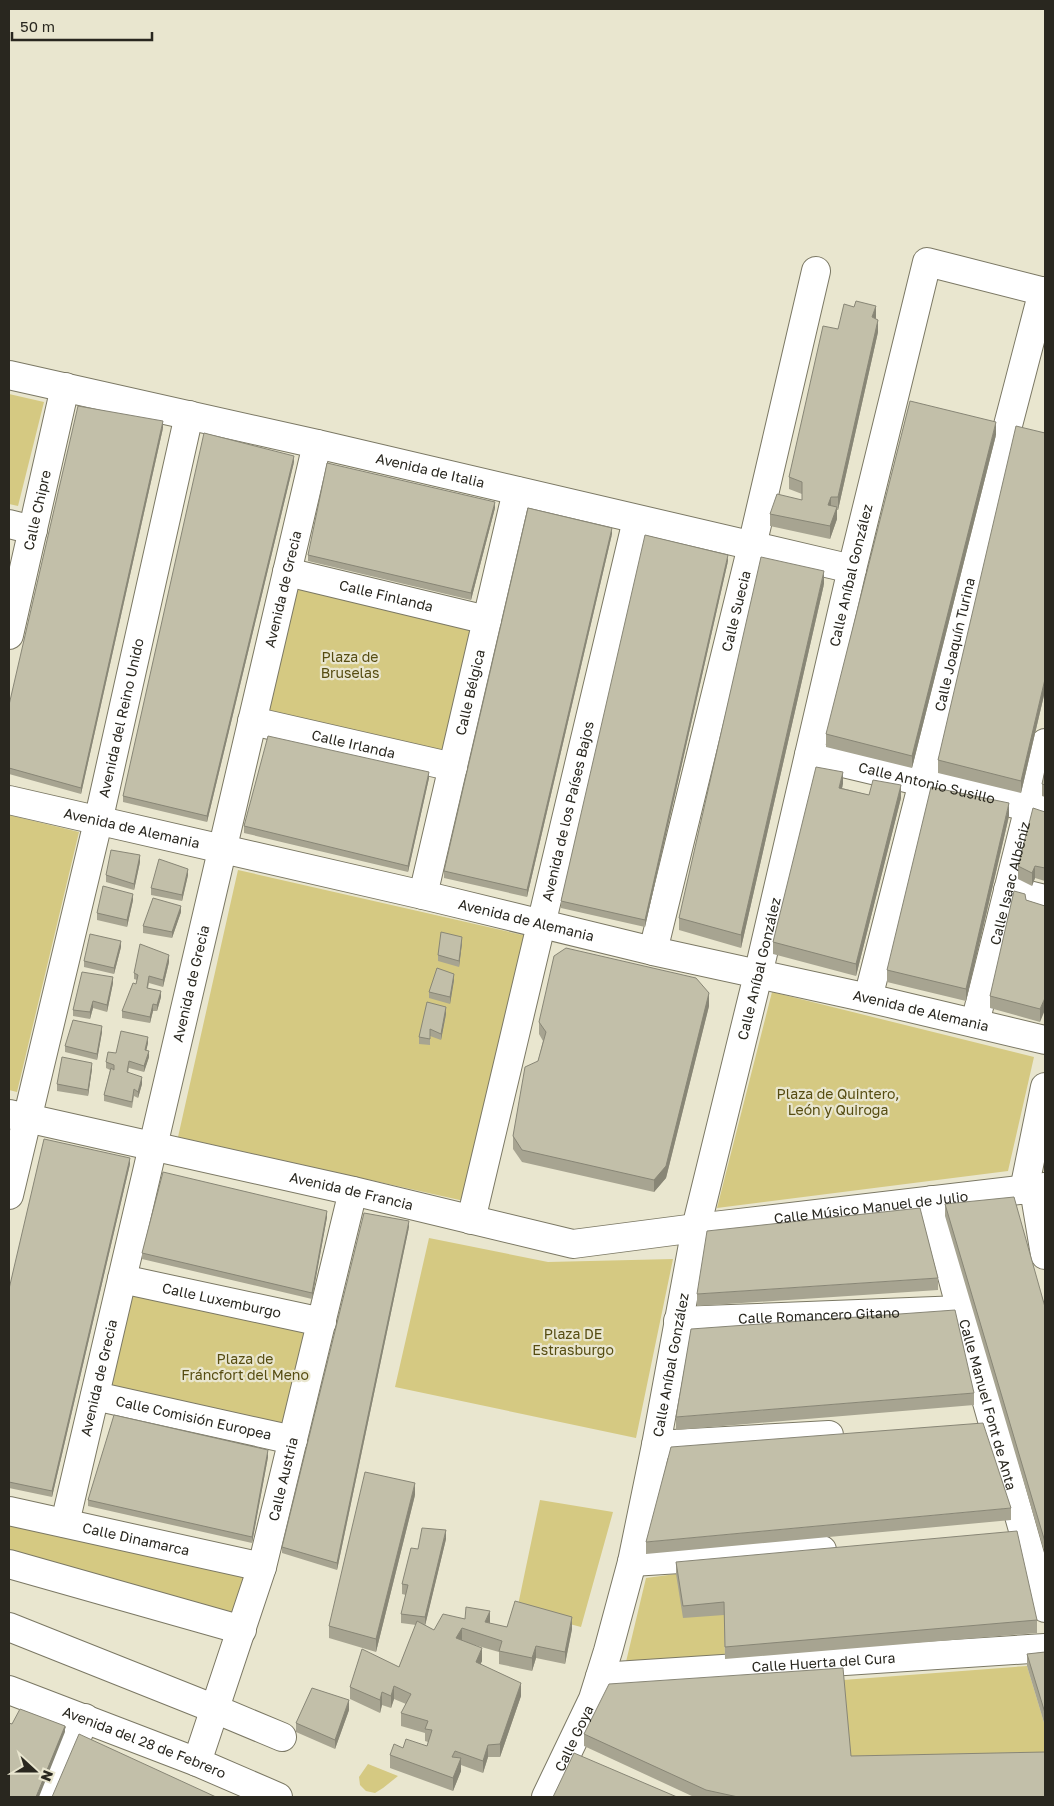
<svg xmlns="http://www.w3.org/2000/svg" width="1054" height="1806" font-family="'Golos Text',sans-serif">
	<rect width="100%" height="100%" fill="#e9e6cf"/>
	<path fill="#d5c982" d="M9,394L44,402L18,506L9,504Z
		M297,586L474,627L444,753L268,712Z
		M9,815L79,832L17,1092L9,1090Z
		M238,870L527,936L464,1201L178,1137Z
		M772,992L1034,1057L1008,1171L717,1208Z
		M429,1238L548,1262L673,1259L636,1438L395,1387Z
		M131,1292L309,1329L285,1428L107,1389Z
		M540,1500L613,1512L581,1627L517,1610Z
		M9,1523L248,1578L234,1620L9,1551Z
		M676,1574L724,1615L725,1659L625,1666L646,1578Z
		M1027,1666L1045,1726V1765L851,1768L843,1680Z
		M368,1764L398,1776L383,1788L375,1793L366,1791L360,1785L359,1777Z"/>
	<g fill="none" stroke-linecap="round" stroke-linejoin="round">
		<defs>
			<g id="minor">
				<path id="s1" d="M9,375L317,444L852,569"/>
				<path d="M9,524L33,530"/>
				<path id="s2" d="M287,572L487,620"/>
				<path id="s3" d="M9,635L65,387"/>
				<path id="s4" d="M252,721L453,767"/>
				<path id="s5" d="M809,755L1045,811"/>
				<path id="s6" d="M9,800L423,895L653,951L868,998L1045,1040"/>
				<path d="M1008,890L1045,899"/>
				<path id="s7" d="M423,895L517,491"/>
				<path id="s8" d="M653,951L752,546L816,271"/>
				<path id="s9" d="M868,998L923,782L964,604L1007,429L1043,291"/>
				<path id="s10" d="M975,1023L1045,743"/>
				<path id="s11" d="M9,1114L353,1191L573,1244L696,1228L1045,1187"/>
				<path d="M1034,1189L1045,1255"/>
				<path d="M1024,1190L1045,1087"/>
				<path id="s12" d="M9,1195L98,822L189,415"/>
				<path id="s13" d="M932,1200L961,1310L1045,1608"/>
				<path id="s14" d="M471,1220L637,520"/>
				<path id="s15" d="M122,1279L322,1322"/>
				<path id="s16" d="M678,1321L961,1310"/>
				<path id="s17" d="M95,1396L293,1440"/>
				<path d="M656,1445L829,1435"/>
				<path id="s18" d="M9,1511L262,1567"/>
				<path id="s19" d="M65,1523L317,444"/>
				<path d="M632,1562L822,1550"/>
				<path d="M9,1564L242,1630"/>
				<path d="M9,1627L215,1709L282,1737"/>
				<path id="s20" d="M600,1677L1045,1648"/>
				<path id="s21" d="M197,1762L262,1567L353,1191"/>
				<path d="M51,1797L85,1718"/>
				<path id="s22" d="M546,1797L593,1699L608,1651L632,1562L656,1445L696,1228L758,975L852,569L927,262L1045,292"/>
			</g>
			<g id="major">
				<path id="s23" d="M9,1690L197,1762L278,1797"/>
			</g>
		</defs>
		<use href="#minor" stroke="#7b7864" stroke-width="30"/>
		<use href="#major" stroke="#7b7864" stroke-width="30"/>
		<use href="#minor" stroke="#fff" stroke-width="28"/>
		<use href="#major" stroke="#fff" stroke-width="28"/>
	</g>
	<path fill="#a7a491" d="M876,319L878,332L838,510H837V519L830,539L770,526V514L802,500V494L789,489V477L838,329Z
		M163,428L81,794L9,774V705Z
		M1045,433V691L1021,793L938,773V760Z
		M996,435L912,768L826,747V734Z
		M294,462L207,822L123,802V796Z
		M495,508L471,600L308,561V555Z
		M612,534L527,897L444,878V871Z
		M728,561L645,927L561,908V901Z
		M824,584L741,948L679,930V918Z
		M1045,770V797L1042,796V784Z
		M429,778L408,872L244,833V826Z
		M843,784L842,788L869,795L901,798L856,976L773,954V942Z
		M1045,812V881L1035,878L1032,886L1018,879V866Z
		M1009,816L966,1001L887,982V970Z
		M140,862L134,890L106,882V875Z
		M188,875L182,901L151,895V888Z
		M133,900L127,927L97,920V913Z
		M1026,900L1045,906L1040,1022L990,1008V996Z
		M181,912L172,938L143,933V926Z
		M462,943L459,967L438,961V955Z
		M121,947L114,974L84,967V961Z
		M169,962L163,987L149,983L148,988L161,997L157,1011H153L150,1023L122,1018V1011L136,984L137,980L134,979V973Z
		M454,980L450,1004L429,998V992Z
		M113,983L107,1012L93,1008L90,1019L73,1016V1010Z
		M709,1006L666,1178L654,1192L522,1162L513,1149V1136L538,1061L543,1041L539,1034V1022Z
		M446,1014L441,1040L430,1036V1045L419,1044V1037Z
		M102,1032L97,1060L65,1052V1046Z
		M148,1043L146,1050L149,1057L144,1072L129,1068L128,1073L142,1084L138,1098L134,1096L132,1108L104,1101V1095L110,1070L106,1068V1062L116,1053Z
		M92,1069L88,1096L57,1091V1084Z
		M130,1164L52,1497L9,1488V1289Z
		M945,1204L1045,1307V1554L945,1216Z
		M327,1217L312,1299L142,1259V1253Z
		M409,1227L337,1570L282,1553V1547Z
		M938,1278V1290L697,1306V1294Z
		M974,1393V1405L676,1430V1417Z
		M268,1457L252,1543L88,1506V1500Z
		M415,1495L376,1652L329,1638V1626Z
		M1011,1508V1520L646,1554V1542Z
		M446,1539L425,1625L434,1630L465,1619L507,1627L572,1629L565,1664L536,1658L532,1671L499,1664V1652L471,1644L482,1661L480,1664L521,1696L500,1757H488L483,1773L461,1765V1771L453,1791L390,1768V1755L403,1748L427,1746L428,1742L425,1741V1733L401,1726V1713L406,1704L394,1699L391,1708L382,1705L380,1713L350,1699V1687L399,1667L416,1625L401,1623V1614L406,1595L402,1594V1584L418,1549Z
		M676,1562L1037,1620V1633L725,1659L724,1615L683,1618L676,1574Z
		M1045,1652V1726L1027,1666V1654Z
		M349,1710L335,1749L296,1732V1723Z
		M584,1734L851,1756L1045,1797H694L584,1746Z"/>
	<path fill="#888676" d="M876,306V319L872,317Z
		M878,320V332L838,510V497Z
		M163,421V428L81,794V788Z
		M996,422V435L912,768V756Z
		M294,456V462L207,822V816Z
		M831,497V510L828,505Z
		M495,502V508L471,600V593Z
		M837,507V519L830,539V526Z
		M612,528V534L527,897V890Z
		M728,555V561L645,927V920Z
		M824,571V584L741,948V935Z
		M1045,679V691L1021,793V781Z
		M429,772V778L408,872V866Z
		M843,772V784L839,800V788Z
		M901,785V798L856,976V964Z
		M1009,803V816L966,1001V989Z
		M140,855V862L134,890V884Z
		M1035,866V878L1032,886V873Z
		M188,869V875L182,901V895Z
		M133,894V900L127,927V920Z
		M181,906V912L172,938V932Z
		M462,937V943L459,967V961Z
		M121,941V947L114,974V968Z
		M169,955V962L163,987V980Z
		M454,974V980L450,1004V997Z
		M113,977V983L107,1012V1005Z
		M161,991V997L157,1011V1005Z
		M709,993V1006L666,1178L654,1192V1180Z
		M1045,998V1010L1040,1022V1009Z
		M93,1001V1008L90,1019V1012Z
		M153,1004V1011L150,1023V1017Z
		M446,1007V1014L441,1040V1034Z
		M102,1026V1032L97,1060V1054Z
		M148,1037V1043L145,1056V1050Z
		M149,1051V1057L144,1072V1066Z
		M92,1063V1069L88,1096V1090Z
		M142,1077V1084L138,1098V1092Z
		M130,1158V1164L52,1497V1491Z
		M327,1211V1217L312,1299V1293Z
		M409,1221V1227L337,1570V1563Z
		M268,1450V1457L252,1543V1537Z
		M415,1483V1495L376,1652V1639Z
		M446,1530V1539L425,1626V1617Z
		M490,1611V1623L485,1622Z
		M572,1617V1629L565,1664V1652Z
		M462,1628V1641L456,1638Z
		M536,1646V1658L532,1671V1658Z
		M482,1648V1661L476,1675V1662Z
		M521,1683V1696L500,1757V1744Z
		M394,1686V1699L391,1708V1696Z
		M382,1692V1705L380,1713V1700Z
		M349,1700V1710L335,1749V1740Z
		M65,1726V1732L39,1797H36Z
		M488,1745V1757L483,1773V1761Z
		M461,1758V1771L453,1791V1778Z"/>
	<path fill="#c2bfa9" stroke="#888676" d="M856,301L876,306L872,317L878,320L838,497H831L828,505L837,507L830,526L770,514L777,494L802,500V482L789,477L823,326L838,329L844,304L854,307Z
		M910,401L996,422L912,756L826,734Z
		M78,406L163,421L81,788L9,768V705Z
		M1016,426L1045,433V679L1021,781L938,760Z
		M204,433L294,456L207,816L123,796Z
		M327,463L495,502L471,593L308,555Z
		M528,508L612,528L527,890L444,871Z
		M645,535L728,555L645,920L561,901Z
		M761,557L824,571L741,935L679,918Z
		M268,736L429,772L408,866L244,826Z
		M816,767L843,772L839,788L869,795L873,780L901,785L856,964L773,942Z
		M1045,770V785L1042,784Z
		M931,787L1009,803L966,989L887,970Z
		M1033,808L1045,812V868L1035,866L1032,873L1018,866Z
		M111,850L140,855L134,884L106,875Z
		M159,859L188,869L182,895L151,888Z
		M103,886L133,894L127,920L97,913Z
		M1014,891L1025,894L1026,900L1045,906V998L1040,1009L990,996Z
		M153,898L181,906L172,932L143,926Z
		M441,932L462,937L459,961L438,955Z
		M90,934L121,941L114,968L84,961Z
		M140,944L169,955L163,980L149,976L147,988L161,991L157,1005L153,1004L150,1017L122,1011L133,983L136,984L138,975L134,973Z
		M566,948L696,978L709,993L666,1166L654,1180L522,1150L513,1136L525,1067L538,1061L546,1032L539,1022L554,956Z
		M437,968L454,974L450,997L429,992Z
		M82,972L113,977L107,1005L93,1001L90,1012L73,1010Z
		M427,1002L446,1007L441,1034L430,1029V1039L419,1037Z
		M73,1020L102,1026L97,1054L65,1046Z
		M121,1031L148,1037L145,1050L149,1051L144,1066L129,1061L127,1072L142,1077L138,1092L134,1089L132,1102L104,1095L111,1068L114,1070V1065L106,1062L108,1052L116,1053Z
		M62,1057L92,1063L88,1090L57,1084Z
		M44,1139L130,1158L52,1491L9,1482V1289Z
		M163,1172L327,1211L312,1293L142,1253Z
		M1014,1197L1045,1307V1542L945,1204Z
		M920,1208L938,1278L697,1294L707,1231Z
		M364,1213L409,1221L337,1563L282,1547Z
		M955,1310L974,1393L676,1417L691,1329Z
		M114,1415L268,1450L252,1537L88,1500Z
		M983,1423L1011,1508L646,1542L671,1447Z
		M365,1472L415,1483L376,1639L329,1626Z
		M422,1528L446,1530L425,1617L401,1614L408,1585L402,1584L411,1548L418,1549Z
		M1017,1531L1037,1620L725,1647L724,1602L683,1606L676,1562Z
		M515,1601L572,1617L565,1652L536,1646L532,1658L499,1651L502,1641L462,1628L456,1638L482,1648L476,1662L521,1683L500,1744L488,1745L483,1761L455,1751L452,1757L461,1758L453,1778L390,1755L394,1744L403,1748L406,1739L427,1746L432,1730L425,1729L428,1721L401,1713L411,1694L394,1686L391,1696L382,1692L380,1700L350,1687L362,1649L399,1667L417,1621L434,1630L443,1614L465,1619L466,1607L490,1611L485,1622L507,1627Z
		M1045,1652V1713L1027,1654Z
		M843,1668L851,1756L1045,1752V1797H738L706,1790L584,1734L609,1684Z
		M312,1688L349,1700L335,1740L296,1723Z
		M20,1709L65,1726L36,1797H9V1723L12,1724Z
		M79,1734L216,1797H52Z
		M574,1753L677,1797H553Z"/>
	<g text-anchor="middle" stroke-width="4.5" stroke-linejoin="round" paint-order="stroke">
		<g font-size="14" fill="#29271f" stroke="#e9e6cf">
			<text dy="5" stroke="none"><textPath href="#s1" startOffset="432">Avenida de Italia</textPath></text>
			<text dy="5" stroke="none"><textPath href="#s3" startOffset="128">Calle Chipre</textPath></text>
			<text dy="5" stroke="none"><textPath href="#s22" startOffset="1262">Calle Aníbal González</textPath></text>
			<text dy="5" stroke="none"><textPath href="#s19" startOffset="959">Avenida de Grecia</textPath></text>
			<text dy="5" stroke="none"><textPath href="#s2" startOffset="102">Calle Finlanda</textPath></text>
			<text dy="5" stroke="none"><textPath href="#s8" startOffset="350">Calle Suecia</textPath></text>
			<text dy="5" stroke="none"><textPath href="#s9" startOffset="364">Calle Joaquín Turina</textPath></text>
			<text dy="5" stroke="none"><textPath href="#s7" startOffset="208">Calle Bélgica</textPath></text>
			<text dy="5" stroke="none"><textPath href="#s12" startOffset="490">Avenida del Reino Unido</textPath></text>
			<text dy="5" stroke="none"><textPath href="#s4" startOffset="104">Calle Irlanda</textPath></text>
			<text dy="5" stroke="none"><textPath href="#s5" startOffset="121">Calle Antonio Susillo</textPath></text>
			<text dy="5" stroke="none"><textPath href="#s14" startOffset="420">Avenida de los Países Bajos</textPath></text>
			<text dy="5" stroke="none"><textPath href="#s6" startOffset="126">Avenida de Alemania</textPath></text>
			<text dy="5" stroke="none"><textPath href="#s10" startOffset="144">Calle Isaac Albéniz</textPath></text>
			<text dy="5" stroke="none"><textPath href="#s6" startOffset="531">Avenida de Alemania</textPath></text>
			<text dy="5" stroke="none"><textPath href="#s22" startOffset="858">Calle Aníbal González</textPath></text>
			<text dy="5" stroke="none"><textPath href="#s19" startOffset="554">Avenida de Grecia</textPath></text>
			<text dy="5" stroke="none"><textPath href="#s6" startOffset="936">Avenida de Alemania</textPath></text>
			<text dy="5" stroke="none"><textPath href="#s11" startOffset="351">Avenida de Francia</textPath></text>
			<text dy="5" stroke="none"><textPath href="#s11" startOffset="879">Calle Músico Manuel de Julio</textPath></text>
			<text dy="5" stroke="none"><textPath href="#s15" startOffset="102">Calle Luxemburgo</textPath></text>
			<text dy="5" stroke="none"><textPath href="#s16" startOffset="141">Calle Romancero Gitano</textPath></text>
			<text dy="5" stroke="none"><textPath href="#s22" startOffset="452">Calle Aníbal González</textPath></text>
			<text dy="5" stroke="none"><textPath href="#s19" startOffset="149">Avenida de Grecia</textPath></text>
			<text dy="5" stroke="none"><textPath href="#s13" startOffset="212">Calle Manuel Font de Anta</textPath></text>
			<text dy="5" stroke="none"><textPath href="#s17" startOffset="101">Calle Comisión Europea</textPath></text>
			<text dy="5" stroke="none"><textPath href="#s21" startOffset="296">Calle Austria</textPath></text>
			<text dy="5" stroke="none"><textPath href="#s18" startOffset="130">Calle Dinamarca</textPath></text>
			<text dy="5" stroke="none"><textPath href="#s20" startOffset="224">Calle Huerta del Cura</textPath></text>
			<text dy="5" stroke="none"><textPath href="#s22" startOffset="65">Calle Goya</textPath></text>
			<text dy="5" stroke="none"><textPath href="#s23" startOffset="145">Avenida del 28 de Febrero</textPath></text>
		</g>
		<g font-size="14" fill="#564c11" stroke="#e9e6cf">
			<text x="350" y="662">Plaza de<tspan x="350" dy="16">Bruselas</tspan></text>
			<text x="838" y="1099">Plaza de Quintero,<tspan x="838" dy="16">León y Quiroga</tspan></text>
			<text x="573" y="1339">Plaza DE<tspan x="573" dy="16">Estrasburgo</tspan></text>
			<text x="245" y="1364">Plaza de<tspan x="245" dy="16">Fráncfort del Meno</tspan></text>
		</g>
	</g>
	<rect width="1054" height="1806" fill="none" stroke="#29271f" stroke-width="20"/>
	<g transform="translate(35 1771) rotate(111)" stroke="#e9e6cf" stroke-width="4" paint-order="stroke">
	<path d="M0-4L9 19L0 12L-9 19Z" fill="#29271f"/>
	<text y="-8" font-size="14" font-weight="bold" text-anchor="middle" fill="#29271f">N</text>
	</g>
	<path d="M12 32v8h140v-8" fill="none" stroke="#29271f" stroke-width="2.5"/>
	<text x="20" y="32" font-size="15" fill="#29271f" stroke="#e9e6cf" stroke-width="4" paint-order="stroke">50 m</text>
</svg>
